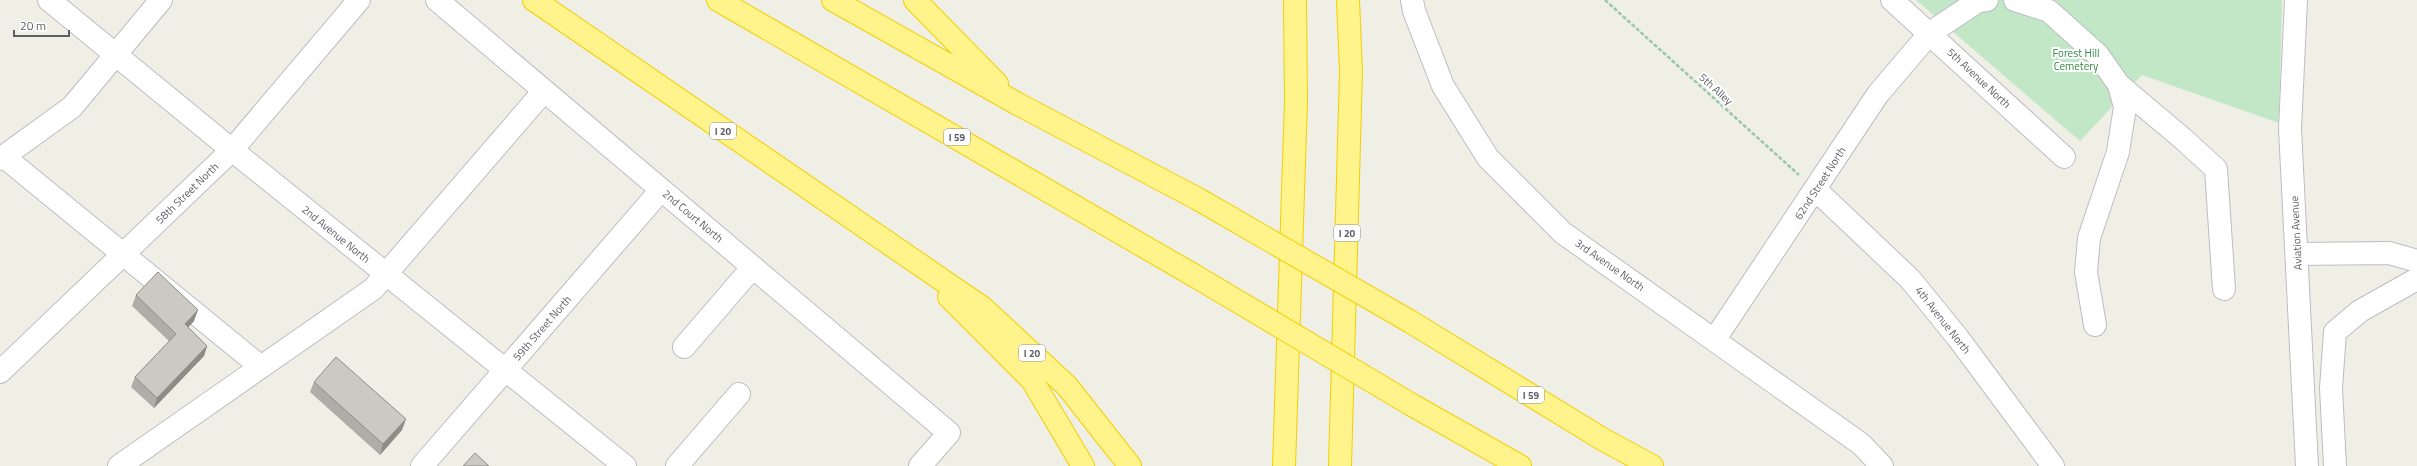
<svg xmlns="http://www.w3.org/2000/svg" width="2417" height="466" font-family="'Titillium Web',sans-serif">
	<rect width="100%" height="100%" fill="#efefe5"/>
	<path fill="#c1e7c7" d="M1916,0H2282L2279,123L2142,75L2080,141Z"/>
	<g fill="none" stroke-linecap="round" stroke-linejoin="round">
		<defs>
			<path id="minor" d="M49,0L232,150L625,466
				M437,0L949,433L920,466
				M1412,0L1414,11L1443,86L1488,158L1563,233L1861,444L1882,466
				M1892,0L2064,157
				M2015,0L2049,11L2098,55L2119,85L2125,107L2118,152L2089,238L2086,272L2095,325
				M2296,0L2290,129L2307,466
				M2119,85L2182,138L2216,169L2224,289
				M3,156L261,367
				M0,159L72,107L161,0
				M1816,190L1910,279L1958,338L2053,466
				M2297,254L2389,253L2417,261
				M1715,339L1878,94L1930,33L1978,1L1987,0
				M684,347L753,267
				M0,372L232,150L359,0
				M119,466L373,289L544,91
				M422,466L661,190
				M677,466L739,394
				M2335,466L2331,388L2335,332L2360,311L2417,279"/>
			<path id="highway" d="M534,0L983,308L1067,386L1130,466
				M718,0L1195,276
				M833,0L1016,103L1198,199
				M915,0L997,84
				M949,297L1032,380L1083,466
				M1411,322L1604,440L1652,466
				M1412,405L1520,466
				M1284,466L1296,101L1295,0
				M1340,466L1351,71L1348,0"/>
		</defs>
		<use href="#minor" stroke="#bcbdc4" stroke-width="24"/>
		<use href="#highway" stroke="#f4ce00" stroke-width="24"/>
		<path stroke="#99c6ad" stroke-width="2.5" stroke-dasharray="4 2" stroke-linecap="butt" d="M1605,0L1799,175"/>
		<use href="#minor" stroke="#fff" stroke-width="22"/>
		<use href="#highway" stroke="#fff48c" stroke-width="22"/>
		<defs>
			<path id="highway-bridge" d="M1198,199L1411,322
				M1195,276L1412,405"/>
		</defs>
		<use href="#highway-bridge" stroke="#f4ce00" stroke-width="24" stroke-linecap="butt"/>
		<use href="#highway-bridge" stroke="#fff48c" stroke-width="22"/>
	</g>
	<path fill="#aeada7" d="M136,295L194,321L188,327L207,346L204,356L154,408L131,387L135,377L169,341L132,306Z
		M314,382L402,430L380,455L310,392Z"/>
	<path fill="#8d8d88" d="M198,310L194,321L181,335L185,324Z
		M207,346L204,356L154,408L157,398Z
		M406,419L402,430L380,455L383,444Z"/>
	<path fill="#cac9c2" stroke="#8d8d88" d="M158,272L198,310L185,324L207,346L157,398L135,377L176,334L136,295Z
		M336,357L406,419L383,444L314,382Z
		M475,453L489,466H463Z"/>
	<g text-anchor="middle" stroke-width="4" stroke-linejoin="round" paint-order="stroke">
		<g fill="#fff" stroke="#8e8f94" stroke-width="1">
			<rect x="710" y="123" width="26" height="16" rx="3"/>
			<rect x="944" y="129" width="26" height="16" rx="3"/>
			<rect x="1334" y="225" width="26" height="16" rx="3"/>
			<rect x="1019" y="345" width="26" height="16" rx="3"/>
			<rect x="1518" y="387" width="26" height="16" rx="3"/>
		</g>
		<g font-size="10" font-weight="bold" fill="#5d5f66">
			<text x="723" y="135">I 20</text>
			<text x="957" y="141">I 59</text>
			<text x="1347" y="237">I 20</text>
			<text x="1032" y="357">I 20</text>
			<text x="1531" y="399">I 59</text>
		</g>
		<g font-size="11" fill="#338644" stroke="#fff">
			<text x="2076" y="57">Forest Hill<tspan x="2076" dy="13">Cemetery</tspan></text>
		</g>
		<g font-size="11" fill="#5d5f66" stroke="#fff">
			<text transform="translate(1979 78) rotate(43)" y="4">5th Avenue North</text>
			<text transform="translate(1716 89) rotate(42)" y="4">5th Alley</text>
			<text transform="translate(1820 183) rotate(-57)" y="4">62nd Street North</text>
			<text transform="translate(187 193) rotate(-44)" y="4">58th Street North</text>
			<text transform="translate(693 216) rotate(40)" y="4">2nd Court North</text>
			<text transform="translate(2296 233) rotate(-93)" y="4">Aviation Avenue</text>
			<text transform="translate(336 234) rotate(39)" y="4">2nd Avenue North</text>
			<text transform="translate(1610 265) rotate(35)" y="4">3rd Avenue North</text>
			<text transform="translate(1943 320) rotate(52)" y="4">4th Avenue North</text>
			<text transform="translate(542 328) rotate(-49)" y="4">59th Street North</text>
		</g>
	</g>
	<path d="M14 30v6h55v-6" fill="none" stroke="#5d5f66" stroke-width="2"/>
	<text x="20" y="30" font-size="12" fill="#5d5f66" stroke="#ffffff" stroke-width="3" paint-order="stroke">20 m</text>
</svg>
